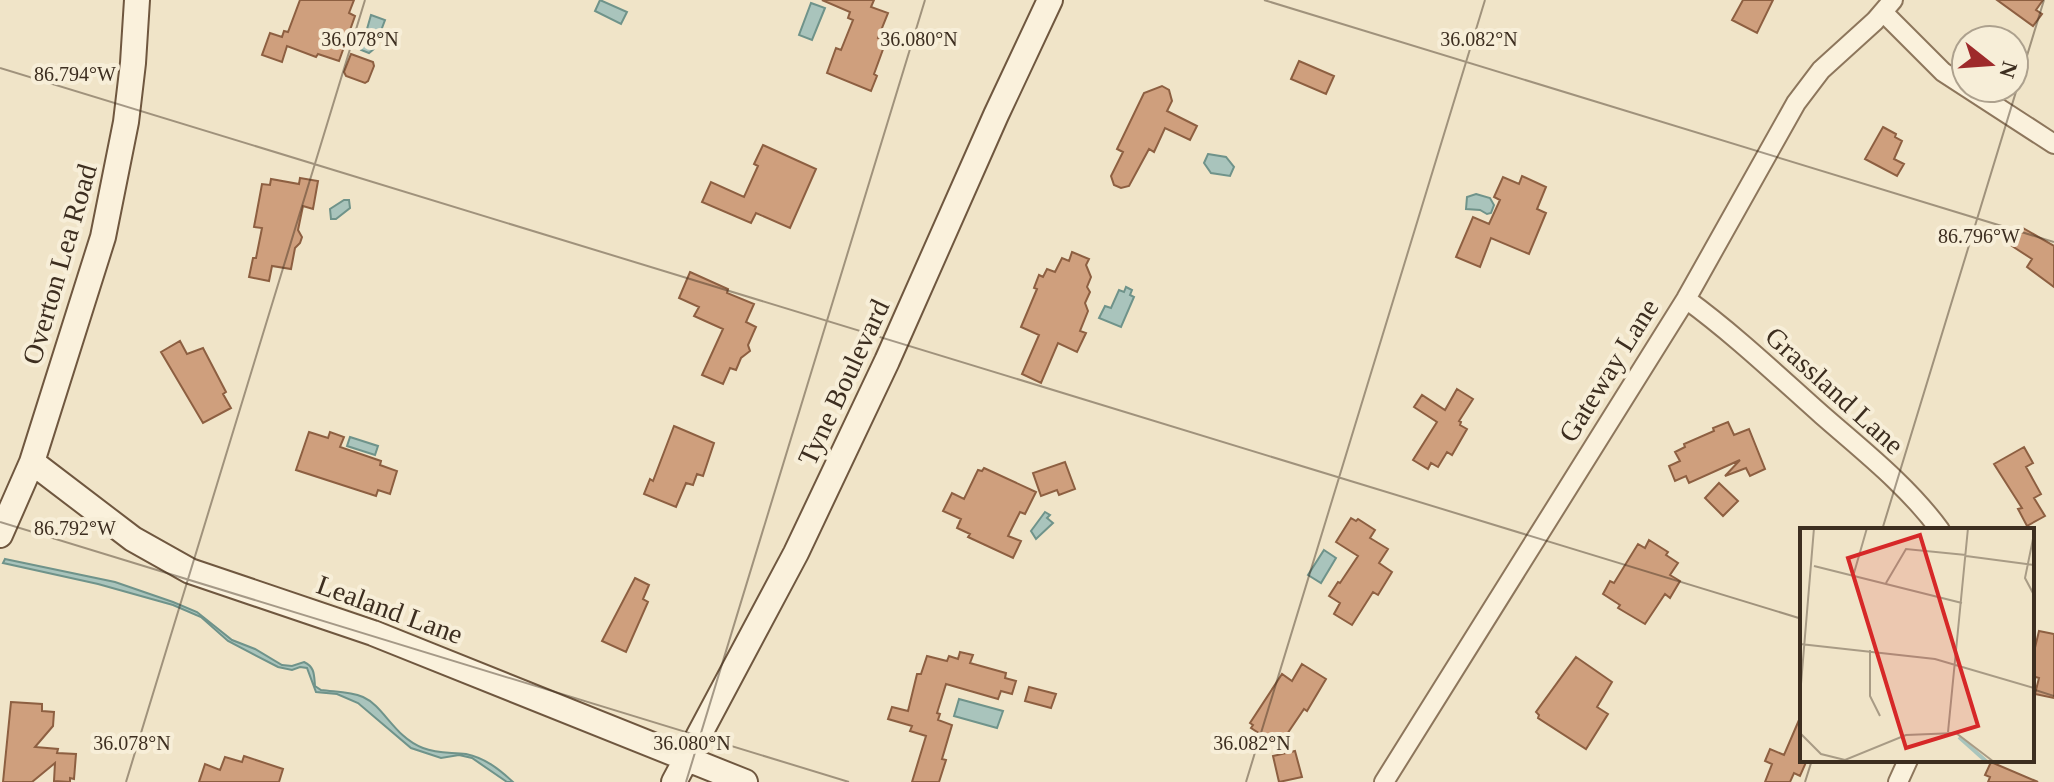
<svg xmlns="http://www.w3.org/2000/svg" width="2054" height="782" font-family="'Times New Roman',serif">
	<rect width="100%" height="100%" fill="#f0e4c8"/>
	<path fill="#a9c4bc" stroke="#6f938a" stroke-width="2" d="M600,0L627,12L621,24L595,11Z
		M811,3L825,8L812,40L799,35Z
		M371,15L385,20L374,49L369,53L361,50Z
		M1208,154L1226,157L1234,167L1230,176L1211,173L1204,163Z
		M1476,194L1490,198L1494,205L1491,213L1487,214L1480,210L1466,209L1467,197Z
		M344,200H349L350,208L336,219H331L330,209Z
		M1126,287L1132,290L1130,295L1134,297L1121,327L1099,318L1105,306L1111,308L1119,290L1124,292Z
		M350,437L378,446L375,455L347,446Z
		M1045,512L1050,515L1047,518L1053,523L1036,539L1031,531Z
		M1324,550L1336,558L1321,583L1308,575Z
		M5,559L115,582L173,602L197,612L232,640L255,649L282,665L292,666L304,662C315,667 314,675 315,686L321,690C335,692 349,691 363,697C384,706 394,737 423,748C438,754 451,752 466,754C485,758 499,769 513,782H507L472,758L459,755L441,758L411,748L358,703L337,694L316,692L307,668L300,667L292,670L278,667L228,641L201,617L173,605L98,584L3,563Z
		M959,699L1003,711L997,728L954,716Z"/>
	<path fill="#cf9f7d" stroke="#8d5f41" stroke-width="2" d="M300,0H354L349,13L355,16L339,61L318,54L316,57L287,46L282,62L262,55L270,33L282,37L284,31L288,32Z
		M822,0H874L871,7L888,13L878,38L886,41L874,74L877,76L871,91L827,73L836,48L841,50L853,20L848,18L850,12Z
		M1743,0H1773L1757,33L1732,20Z
		M1997,0H2043L2036,10L2042,14L2033,26Z
		M351,54L373,62L374,66L368,81L365,83L346,76L344,72Z
		M1299,61L1334,76L1326,94L1291,79Z
		M1162,86L1169,90L1172,101L1167,111L1197,126L1190,140L1165,128L1154,152L1149,149L1129,186L1121,188L1114,185L1111,176L1123,152L1117,149L1144,93Z
		M1883,127L1896,134L1895,137L1902,141L1894,159L1904,164L1897,176L1865,159Z
		M763,145L816,169L790,228L756,213L751,223L702,202L711,182L744,197L758,166L754,164Z
		M1522,176L1546,187L1537,209L1546,213L1529,254L1491,238L1480,267L1456,257L1473,217L1489,224L1500,200L1494,197L1503,177L1519,184Z
		M300,178L318,181L313,209L303,206L298,230L302,237L300,243L295,248L291,269L272,266L269,281L249,277L253,258H256L262,228L254,227L262,184L270,185L271,179L299,184Z
		M2023,228L2054,246V287L2027,267L2032,259L2012,246Z
		M1072,252L1089,259L1086,265L1091,277L1087,287L1090,292L1085,303L1088,311L1080,331L1086,333L1077,352L1058,343L1041,383L1022,374L1039,335L1021,327L1037,289L1034,288L1039,275L1043,277L1047,269L1055,272L1062,258L1069,261Z
		M690,272L728,289L727,293L754,304L746,322L756,327L748,345L750,351L741,358L736,370L730,368L723,384L702,375L723,329L694,316L699,307L679,298Z
		M180,341L187,354L203,348L226,392L223,394L231,408L203,423L161,352Z
		M1457,389L1473,399L1459,421L1461,422L1460,425L1467,429L1452,455L1447,452L1438,467L1431,463L1428,469L1413,460L1437,422L1414,407L1422,395L1445,410Z
		M1728,422L1734,435L1749,429L1765,469L1750,476L1746,468L1725,476L1740,460L1689,483L1686,476L1675,481L1669,466L1680,461L1675,452L1685,447L1684,444L1714,431L1713,428Z
		M674,426L714,443L703,476L697,474L693,485L686,483L676,507L644,494L650,479L653,481Z
		M309,432L328,438L330,432L344,437L340,447L381,461L380,465L397,471L390,494L378,490L376,496L296,470Z
		M2024,447L2033,463L2026,467L2041,494L2034,498L2045,516L2027,526L2018,509L2022,508L1994,464Z
		M1065,462L1075,489L1059,495L1057,490L1041,496L1033,473Z
		M984,468L1036,492L1025,514L1020,512L1008,536L1021,541L1013,558L968,537L970,534L957,528L961,519L943,511L952,493L964,499L978,470L982,471Z
		M1719,483L1738,501L1723,516L1705,498Z
		M1351,518L1356,521L1358,519L1375,530L1370,538L1388,549L1379,563L1392,572L1378,595L1373,592L1352,625L1334,614L1340,603L1329,596L1338,582L1340,583L1358,556L1336,542Z
		M1649,540L1668,552L1666,555L1678,563L1670,575L1680,581L1670,598L1665,594L1645,624L1618,608L1620,605L1603,594L1610,581L1614,583L1638,544L1645,548Z
		M635,578L649,585L643,599L648,602L626,652L602,641Z
		M2039,631L2054,634V698L2035,694L2039,678L2032,676V660Z
		M960,652L973,655L970,663L1006,673L1005,678L1016,681L1012,694L1001,691L998,699L946,684L937,713L940,714L938,720L952,725L942,759L946,760L939,782H912L926,736L910,731L912,726L888,719L892,707L908,711L917,674H921L927,656L947,661L949,656L958,659Z
		M1576,657L1612,682L1597,707L1608,714L1586,749L1538,718L1539,715L1536,712Z
		M1302,664L1326,679L1307,711L1304,709L1279,746L1251,728L1253,725L1250,723L1282,674L1292,681Z
		M1029,687L1056,694L1051,708L1025,701Z
		M11,702L42,704V711L54,712L53,726L35,747L58,749L57,753L76,754L74,779L70,778V782L54,781L55,763L32,782H3Z
		M1802,713V760H1807L1800,776L1794,773L1790,782H1765L1772,764L1765,761L1770,749L1784,755Z
		M1295,751L1302,777L1279,782L1273,756Z
		M244,756L283,769L279,782H199L205,764L220,770L225,757L242,762Z
		M1991,762L2038,782H1988L1990,777L1985,775Z"/>
	<g fill="none" stroke-linecap="round" stroke-linejoin="round">
		<defs>
			<path id="street" d="M1884,13L1943,72L2054,144
				M1686,299C1734,334 1777,375 1822,415C1862,450 1908,486 1940,530
				M1384,782L1686,299L1796,103L1821,70L1875,21L1893,0
				M1898,782L1908,760"/>
			<path id="secondary" d="M32,462L133,539L190,571L373,633L745,782
				M0,535L32,462L103,237L126,122L133,63L137,0
				M674,782L796,553L887,361L996,115L1050,0"/>
		</defs>
		<use href="#street" stroke="#8d765c" stroke-width="22"/>
		<use href="#secondary" stroke="#6f573f" stroke-width="28"/>
		<use href="#street" stroke="#faf1dc" stroke-width="18"/>
		<use href="#secondary" stroke="#faf1dc" stroke-width="24"/>
	</g>
	<path fill="none" stroke="#3d2e20" stroke-width="2" stroke-opacity="0.45" d="M1264,0L2054,242M0,68L1802,619M0,522L849,782M1882,530L2044,0M2032,689L2054,696M126,782L365,0M686,782L925,0M1246,782L1485,0M1805,782L1812,760"/>
	<g text-anchor="middle" stroke-width="8" stroke-linejoin="round" paint-order="stroke">
		<g font-size="28" fill="#3d2e20" stroke="#f7eed8">
			<text transform="translate(59 264) rotate(-74)" y="10">Overton Lea Road</text>
			<text transform="translate(1608 370) rotate(-58)" y="10">Gateway Lane</text>
			<text transform="translate(843 382) rotate(-65)" y="10">Tyne Boulevard</text>
			<text transform="translate(1835 390) rotate(42)" y="10">Grassland Lane</text>
			<text transform="translate(390 609) rotate(20)" y="10">Lealand Lane</text>
		</g>
	</g>
	<g transform="translate(1800 528)">
		<rect width="234" height="234" fill="#f0e4c8"/>
		<path fill="none" stroke="#a9c4bc" stroke-width="4" d="M159,209L187,234"/>
		<path fill="none" stroke="#a89b85" stroke-width="2" d="M234,6L225,50L234,67M166,28L234,37M14,38L162,75M54,45L67,0M86,55L106,21L166,27M0,116L135,131L234,160M70,122V168L80,188M0,168L14,0M148,204L168,0M0,205L21,226L45,232L106,207L156,205L194,234"/>
		<path fill="#d62828" fill-opacity="0.15" stroke="#d62828" stroke-width="4" d="M120,7L178,198L106,220L48,30Z"/>
		<rect width="234" height="234" fill="none" stroke="#3d2e20" stroke-width="4"/>
	</g>
	<g font-size="20" text-anchor="middle" fill="#3d2e20" stroke="#f7eed8" stroke-width="8" stroke-linejoin="round" paint-order="stroke">
		<text x="360" y="46">36.078°N</text>
		<text x="919" y="46">36.080°N</text>
		<text x="1479" y="46">36.082°N</text>
		<text x="75" y="81">86.794°W</text>
		<text x="1979" y="243">86.796°W</text>
		<text x="75" y="535">86.792°W</text>
		<text x="132" y="750">36.078°N</text>
		<text x="692" y="750">36.080°N</text>
		<text x="1252" y="750">36.082°N</text>
	</g>
	<g transform="translate(1990 64) rotate(107)"><circle r="38" fill="#f7eed8" stroke="#ada18e" stroke-width="2"/>
	<path d="M0-6L14 30L0 20L-14 30Z" fill="#9e2a2b"/>
	<text y="-12" font-size="22" font-weight="bold" text-anchor="middle" fill="#3d2e20">N</text>
	</g>
</svg>
